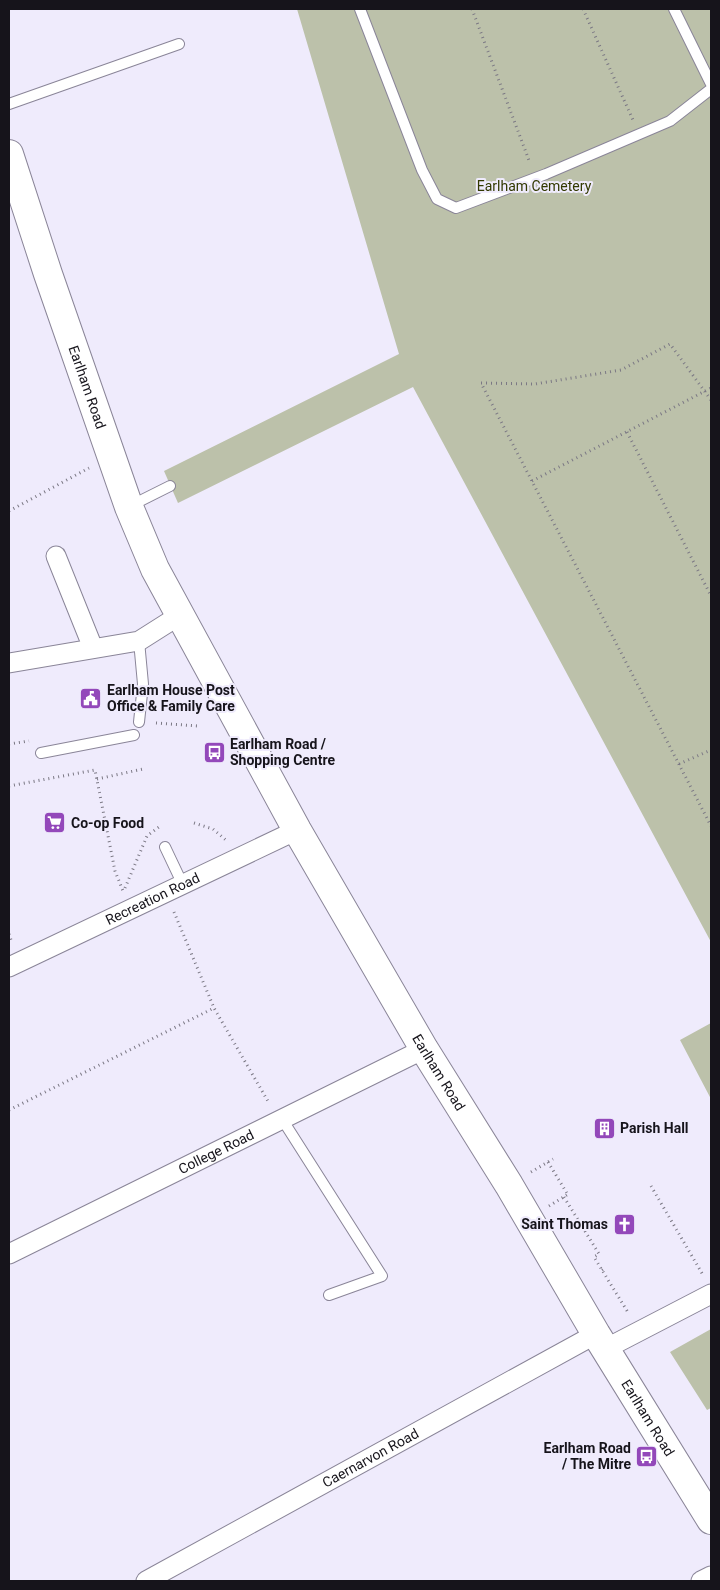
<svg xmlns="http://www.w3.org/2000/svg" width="720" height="1590" font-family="Roboto,sans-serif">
	<rect width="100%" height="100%" fill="#efebfc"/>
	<path fill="#bcc1aa" d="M297,9H711V942L413,387L178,503L164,471L399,354Z
		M711,1023V1099L680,1040Z
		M711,1329V1408L707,1410L670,1352Z"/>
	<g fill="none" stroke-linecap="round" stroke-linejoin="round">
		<defs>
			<path id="lane" d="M360,9L422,170L437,199L456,208L546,174L670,121L711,89
				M674,9L711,84
				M9,104L179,44
				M130,506L170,486
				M139,641L143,684L139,722
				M41,753L134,735
				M165,847L183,885
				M282,1119L382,1276L329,1295"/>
			<g id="street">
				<path d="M56,556L93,648"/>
				<path d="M9,663L139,641L180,615"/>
				<path id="s1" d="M9,967L297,830"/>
				<path id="s2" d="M9,1254L424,1049"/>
				<path d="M605,1349L711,1294"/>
				<path id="s3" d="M146,1581L596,1334"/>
				<path d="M701,1581L711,1576"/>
			</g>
			<g id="secondary">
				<path id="s4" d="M9,154L48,274L129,507L155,569L297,830L424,1049L509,1185L596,1334L711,1520"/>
			</g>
		</defs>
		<use href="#lane" stroke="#8a8598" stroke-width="12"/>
		<use href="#street" stroke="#8a8598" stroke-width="21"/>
		<use href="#secondary" stroke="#8a8598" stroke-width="30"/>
		<path stroke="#7b7884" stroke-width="3" stroke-dasharray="1 4" stroke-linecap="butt" d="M472,9L530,163
			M583,9L633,120
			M711,400L670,344L621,370L535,384L481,383L711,826
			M627,432L711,596
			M532,481L711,388
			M9,511L89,468
			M156,723L198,726
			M9,744L29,741
			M679,764L711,750
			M97,779L143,769
			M9,786L95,770L115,871L123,891
			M194,823L213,829L227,841
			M125,888L147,836L159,827
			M174,912L214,1008L269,1103
			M9,934L12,943
			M9,1110L214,1008
			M548,1162L568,1195
			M531,1172L553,1159
			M651,1186L703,1275
			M564,1197L599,1254L594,1257L629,1314
			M549,1206L570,1193
			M602,1270L606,1267"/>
		<use href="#lane" stroke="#fff" stroke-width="10"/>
		<use href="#street" stroke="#fff" stroke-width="19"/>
		<use href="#secondary" stroke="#fff" stroke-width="28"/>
	</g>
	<defs>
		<symbol id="civic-square" viewBox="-11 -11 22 22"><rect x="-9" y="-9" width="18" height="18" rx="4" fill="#9348ba" stroke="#efebfc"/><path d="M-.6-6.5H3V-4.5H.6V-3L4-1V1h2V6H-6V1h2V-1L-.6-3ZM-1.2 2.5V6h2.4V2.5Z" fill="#fff"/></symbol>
		<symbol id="bus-square" viewBox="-11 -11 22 22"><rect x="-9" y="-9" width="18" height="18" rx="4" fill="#9348ba" stroke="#efebfc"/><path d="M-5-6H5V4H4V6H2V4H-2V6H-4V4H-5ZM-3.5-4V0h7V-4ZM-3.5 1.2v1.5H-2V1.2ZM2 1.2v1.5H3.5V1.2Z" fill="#fff"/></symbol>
		<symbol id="supermarket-square" viewBox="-11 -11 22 22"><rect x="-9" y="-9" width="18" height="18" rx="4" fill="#9348ba" stroke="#efebfc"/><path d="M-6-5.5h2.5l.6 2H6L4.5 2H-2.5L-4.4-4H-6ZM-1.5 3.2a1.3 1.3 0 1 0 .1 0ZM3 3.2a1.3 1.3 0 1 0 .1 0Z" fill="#fff"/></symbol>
		<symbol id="building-square" viewBox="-11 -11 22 22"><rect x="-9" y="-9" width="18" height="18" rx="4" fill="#9348ba" stroke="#efebfc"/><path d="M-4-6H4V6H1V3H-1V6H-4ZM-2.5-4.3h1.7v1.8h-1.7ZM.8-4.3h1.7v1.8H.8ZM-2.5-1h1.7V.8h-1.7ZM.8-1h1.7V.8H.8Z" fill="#fff"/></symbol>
		<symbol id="church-square" viewBox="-11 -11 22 22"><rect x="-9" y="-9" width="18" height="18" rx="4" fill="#9348ba" stroke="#efebfc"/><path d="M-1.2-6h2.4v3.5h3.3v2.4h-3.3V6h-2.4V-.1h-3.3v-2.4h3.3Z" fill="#fff"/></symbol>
	</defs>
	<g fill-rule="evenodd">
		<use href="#civic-square" x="78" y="686" width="25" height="25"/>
		<use href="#bus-square" x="202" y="740" width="25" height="25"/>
		<use href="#supermarket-square" x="42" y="810" width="25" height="25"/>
		<use href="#building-square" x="592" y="1116" width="25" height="25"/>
		<use href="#church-square" x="612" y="1212" width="25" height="25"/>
		<use href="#bus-square" x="634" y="1444" width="25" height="25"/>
	</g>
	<g text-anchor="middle" stroke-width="4" stroke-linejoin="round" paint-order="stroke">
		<g font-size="14" fill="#323900" stroke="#efebfc">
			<text x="534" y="191">Earlham Cemetery</text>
		</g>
		<g font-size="14" fill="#16141b" stroke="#efebfc">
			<text dy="5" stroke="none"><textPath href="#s4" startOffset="246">Earlham Road</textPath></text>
			<text dy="5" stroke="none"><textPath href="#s1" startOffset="159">Recreation Road</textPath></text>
			<text dy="5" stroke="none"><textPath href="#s4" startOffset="1018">Earlham Road</textPath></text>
			<text dy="5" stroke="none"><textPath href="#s2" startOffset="231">College Road</textPath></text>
			<text dy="5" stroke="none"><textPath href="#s4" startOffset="1422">Earlham Road</textPath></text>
			<text dy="5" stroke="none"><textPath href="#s3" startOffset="256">Caernarvon Road</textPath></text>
		</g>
		<g font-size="14" font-weight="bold" fill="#16141b" stroke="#efebfc" text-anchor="start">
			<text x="107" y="695">Earlham House Post<tspan x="107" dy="16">Office &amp; Family Care</tspan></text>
			<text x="230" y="749">Earlham Road /<tspan x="230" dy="16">Shopping Centre</tspan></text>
			<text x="71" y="828">Co-op Food</text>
			<text x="620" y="1133">Parish Hall</text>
			<text x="608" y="1229" text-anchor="end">Saint Thomas</text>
			<text x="631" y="1453" text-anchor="end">Earlham Road<tspan x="631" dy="16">/ The Mitre</tspan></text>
		</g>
	</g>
	<rect width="720" height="1590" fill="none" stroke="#16141b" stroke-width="20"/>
</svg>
